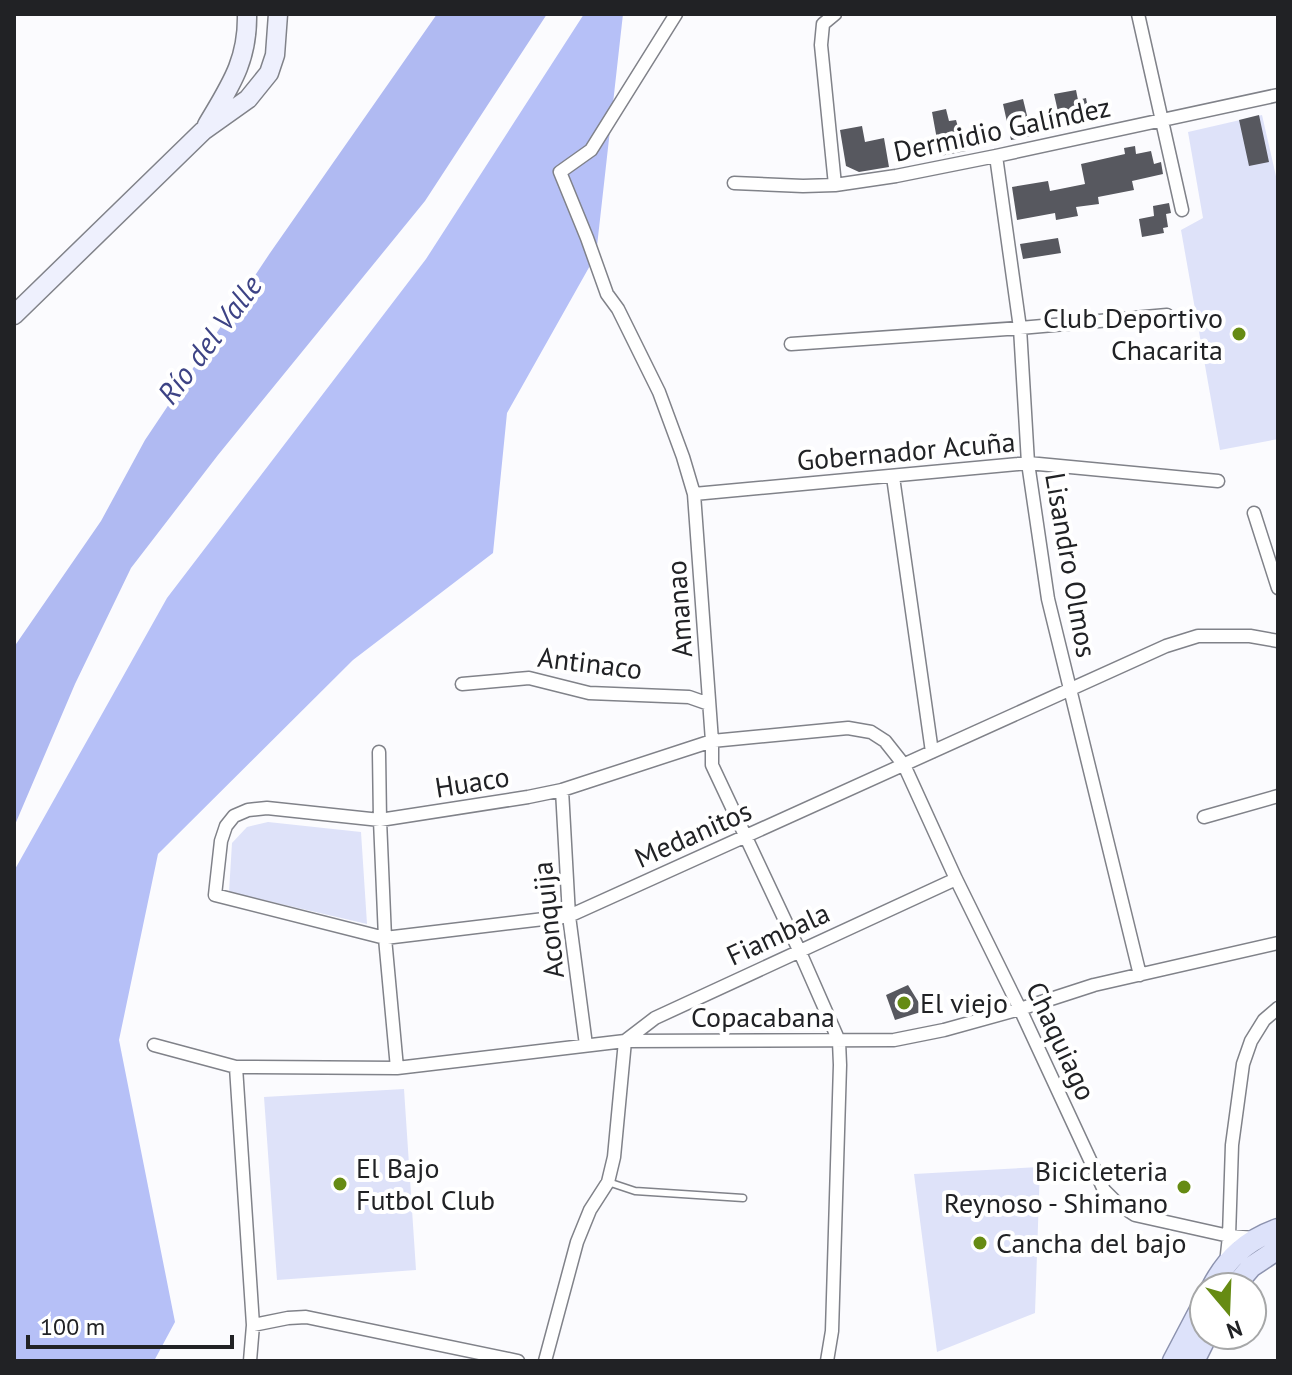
<svg xmlns="http://www.w3.org/2000/svg" width="1292" height="1375" font-family="'PT Sans',sans-serif">
	<rect width="100%" height="100%" fill="#fbfbfe"/>
	<path fill="#dee2f9" d="M1262,115L1278,185V439L1220,450L1181,230L1203,218L1188,132Z
		M268,822L361,832L367,924L229,892L232,843L247,827Z
		M404,1089L416,1270L277,1280L264,1097Z
		M1040,1167L1035,1313L937,1352L914,1174Z"/>
	<path fill="#b6c0f7" d="M584,14H623L596,255L507,413L493,553L353,660L158,854L119,1040L175,1322L154,1361H14V871L167,598L426,259Z"/>
	<path fill="#b0baf2" d="M437,14H547L425,201L218,455L131,568L75,684L14,827V647L101,521L145,440L270,253Z"/>
	<path fill="#57585f" d="M1076,90L1078,100L1086,98L1089,113L1079,115L1080,121L1061,125L1054,94Z
		M1023,99L1032,136L1011,140L1003,104Z
		M946,109L949,121L956,120L958,127H961L966,151L940,156L932,112Z
		M1259,115L1269,162L1249,166L1239,120Z
		M862,126L865,142L884,138L889,167L859,172L846,166L840,130Z
		M1135,146L1136,154L1151,151L1154,164L1161,162L1163,174L1132,181L1134,190L1098,197L1099,204L1076,207L1078,216L1056,220L1055,213L1017,220L1012,187L1048,181L1050,191L1085,184L1081,164L1125,154L1124,148Z
		M1169,203L1171,213L1166,214L1168,227L1163,228L1164,233L1142,237L1139,219L1154,216L1153,206Z
		M1058,238L1061,253L1023,259L1020,244Z
		M908,985L924,1011L895,1020L886,995Z"/>
	<g fill="none" stroke-linecap="round" stroke-linejoin="round">
		<defs>
			<path id="lane" d="M608,1182L635,1191L743,1198"/>
			<path id="street" d="M676,14L591,150L560,172L587,238L607,294L618,309L659,392L683,457L694,494L712,741V765L799,950L839,1041L840,1065L832,1331L827,1361
				M835,14L823,24L821,45L835,185
				M1138,14L1182,210
				M996,156L1020,328L1028,463L1048,599L1140,975
				M734,183L803,186L835,185L896,176L996,156L1278,95
				M791,344L1020,328L1167,315
				M893,477L932,752
				M694,494L1028,463L1218,481
				M1254,513L1278,588
				M462,684L529,678L589,693L689,697L709,704
				M379,752L380,820L385,938L397,1068
				M562,790L569,916L586,1045
				M1204,817L1278,796
				M154,1045L236,1067L397,1068L625,1041L894,1040L944,1030L1020,1009L1094,985L1278,943
				M236,1067L253,1325L250,1361
				M1256,1238L1229,1236L1135,1215L1118,1204L1104,1190L1020,1009L956,879L904,765L885,741L871,732L848,728L712,741L562,790L528,797L380,820L267,808L248,810L234,816L226,826L221,841L215,895L385,938L569,916L1166,646L1198,636H1250L1278,641
				M1226,1264L1229,1236L1232,1145L1243,1064L1251,1041L1264,1020L1278,1008
				M253,1325L288,1318L306,1317L518,1361
				M545,1361L577,1242L590,1210L608,1182L614,1157L625,1041L655,1018L956,879"/>
			<path id="secondary" d="M207,125C230,86 248,61 247,14
				M14,315L203,131L248,99L269,73L275,55L278,14"/>
			<path id="primary" d="M1212,1287C1227,1258 1247,1240 1278,1229
				M1234,1287L1251,1267L1278,1249
				M1173,1361L1204,1302
				M1194,1361L1207,1335"/>
		</defs>
		<use href="#lane" stroke="#808289" stroke-width="9"/>
		<use href="#street" stroke="#808289" stroke-width="15"/>
		<use href="#secondary" stroke="#808289" stroke-width="21"/>
		<use href="#primary" stroke="#8c92ae" stroke-width="23"/>
		<use href="#lane" stroke="#fff" stroke-width="6"/>
		<use href="#street" stroke="#fff" stroke-width="12"/>
		<use href="#secondary" stroke="#eef0fd" stroke-width="18"/>
		<use href="#primary" stroke="#dde2fa" stroke-width="20"/>
	</g>
	<g fill="#668b13" stroke="#fff" stroke-width="3">
		<circle cx="1239" cy="334" r="8"/>
		<circle cx="904" cy="1003" r="8"/>
		<circle cx="340" cy="1184" r="8"/>
		<circle cx="1184" cy="1187" r="8"/>
		<circle cx="980" cy="1243" r="8"/>
	</g>
	<g text-anchor="middle" stroke-width="8" stroke-linejoin="round" paint-order="stroke">
		<g font-size="28" fill="#212225" stroke="#fff">
			<text transform="translate(1002 129) rotate(-12)" y="10">Dermidio Galíndez</text>
			<text transform="translate(906 451) rotate(-5)" y="10">Gobernador Acuña</text>
			<text transform="translate(1071 565) rotate(80)" y="10">Lisandro Olmos</text>
			<text transform="translate(679 609) rotate(-94)" y="10">Amanao</text>
			<text transform="translate(590 663) rotate(7)" y="10">Antinaco</text>
			<text transform="translate(472 782) rotate(-9)" y="10">Huaco</text>
			<text transform="translate(693 834) rotate(-24)" y="10">Medanitos</text>
			<text transform="translate(548 920) rotate(-96)" y="10">Aconquija</text>
			<text transform="translate(778 934) rotate(-25)" y="10">Fiambala</text>
			<text x="763" y="1027">Copacabana</text>
			<text transform="translate(1061 1041) rotate(65)" y="10">Chaquiago</text>
		</g>
		<g font-size="28" fill="#212225" stroke="#fff" text-anchor="start">
			<text x="1223" y="328" text-anchor="end">Club Deportivo<tspan x="1223" dy="32">Chacarita</tspan></text>
			<text x="920" y="1013">El viejo</text>
			<text x="356" y="1178">El Bajo<tspan x="356" dy="32">Futbol Club</tspan></text>
			<text x="1168" y="1181" text-anchor="end">Bicicleteria<tspan x="1168" dy="32">Reynoso - Shimano</tspan></text>
			<text x="996" y="1253">Cancha del bajo</text>
		</g>
		<g font-size="30" font-style="italic" fill="#3d4385" stroke="#fff">
			<text transform="translate(210 340) rotate(-53)" y="10">Río del Valle</text>
		</g>
	</g>
	<rect width="1292" height="1375" fill="none" stroke="#212225" stroke-width="32"/>
	<g transform="translate(1228 1311) rotate(161)"><circle r="38" fill="#ffffff" stroke="#a6a7a8" stroke-width="2"/>
	<path d="M0-6L14 30L0 20L-14 30Z" fill="#668b13"/>
	<text y="-12" font-size="22" font-weight="bold" text-anchor="middle" fill="#212225">N</text>
	</g>
	<path d="M28 1335v12h204v-12" fill="none" stroke="#212225" stroke-width="4"/>
	<text x="40" y="1335" font-size="24" fill="#212225" stroke="#ffffff" stroke-width="6" paint-order="stroke">100 m</text>
</svg>
